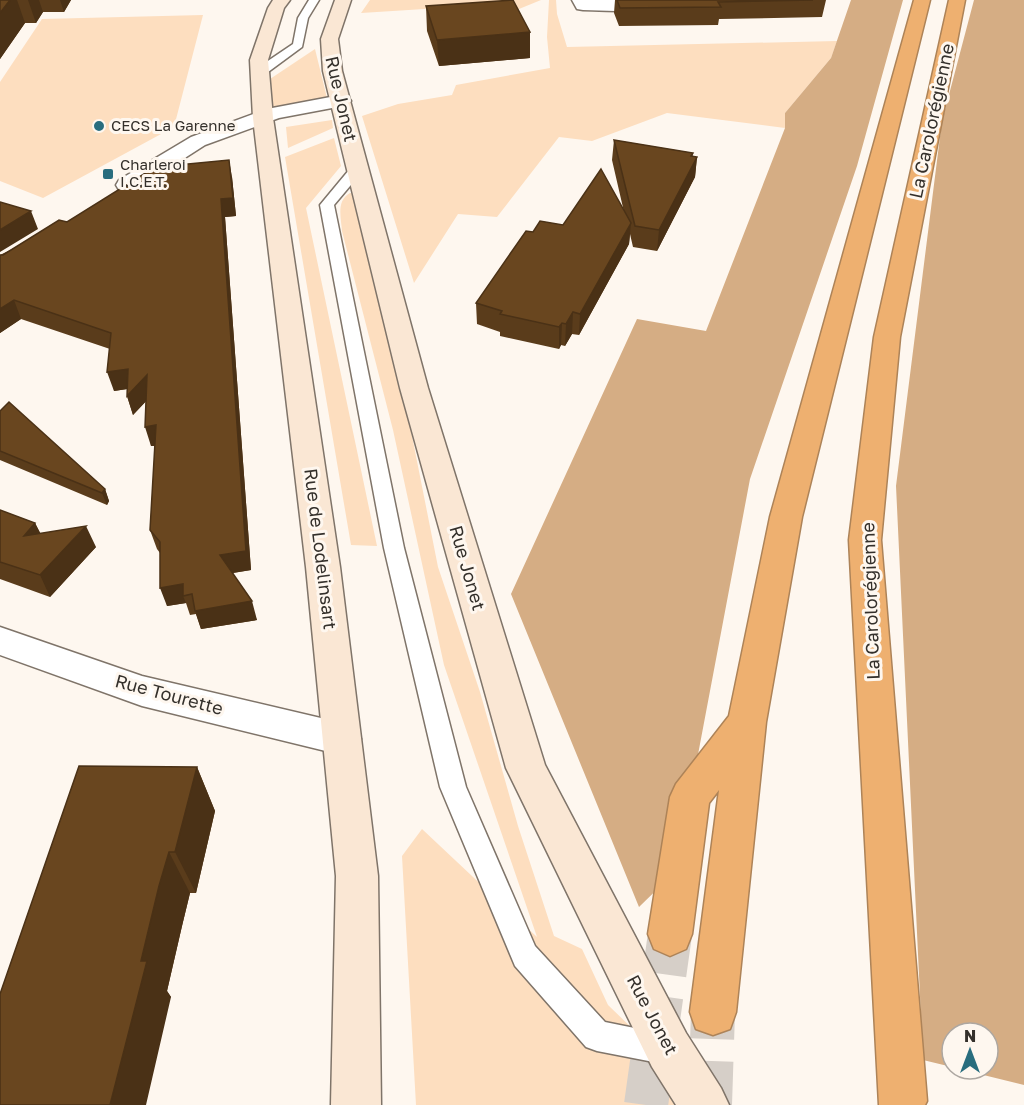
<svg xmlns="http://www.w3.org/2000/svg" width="1024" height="1105" font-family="'Golos Text',sans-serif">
	<rect width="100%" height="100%" fill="#fef7ef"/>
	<path fill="#fddebf" d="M370,0H541L519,9L493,12L488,5L361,13Z
		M549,0H556L557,14L567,47L837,41L831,58L785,113V128L667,113L592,141L559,137L497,217L458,214L414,283L362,116L398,104L452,95L456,85L550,68L547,37Z
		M203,15L174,127L43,198L0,181V82L42,19Z
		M315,49L327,98L273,107L270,79Z
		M332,120L333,128L288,148L286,127Z
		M334,138L341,166L306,208L377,546L351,545L285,157Z
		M350,193L357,194L388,315L438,567L480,692L518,826L554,936L582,949L608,1005L692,1086L697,1105H416L402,856L422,829L537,937L444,665L393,430L342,231C341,217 336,201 350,193Z"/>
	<path fill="#d5ad84" d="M851,0H903L857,166L750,479L690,797L679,868L639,907L511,594L637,319L706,331L785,128V113L831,58Z
		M974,0H1024V1085L959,1069H988V1033H952V1067L923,1060L896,486L942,121Z"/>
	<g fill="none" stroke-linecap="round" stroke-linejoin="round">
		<path stroke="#d6cfc8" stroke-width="44" stroke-dasharray="44 22" stroke-linecap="butt" d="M646,1105L670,934
			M710,1105L713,1012"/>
		<defs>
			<path id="lane" d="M309,0H319L308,18L302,47L264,75H256V69L293,44L298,18Z
				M359,163L366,167L334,205L404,548L466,787L535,946L605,1022L669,1035L680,1039L684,1050L680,1061L669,1065L597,1051L586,1047L515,966L440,787L384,548L320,205L354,164Z"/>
			<path id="street" d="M572,0H727L725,4C678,15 630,11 583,10L577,9Z
				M341,95L348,97L351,101L348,105L279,118L205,145L135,190L127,192L119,190L116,185L119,180L191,137L267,109Z
				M0,627L142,676L342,723L356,727L361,739L356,751L342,755L142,706L0,655Z"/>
			<path id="secondary" d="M273,0H290L284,8L268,60L273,118L340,567L378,876L381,1105H331L336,876L306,567L253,118L250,60L268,8Z
				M335,0H351L338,39L342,71L428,388L545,765L686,1033L721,1088L729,1105H676L652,1067L506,768L400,388L323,71L321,39Z"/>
			<path id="highway" d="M914,0H930L802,517L766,722L736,1012L730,1029L713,1035L696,1029L690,1012L719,790L709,803L692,934L686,949L670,956L654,949L648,934L670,797L676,784L729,716L770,517Z
				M949,0H965L900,337L881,540L927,1101L925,1105H879L849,540L874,337Z"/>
		</defs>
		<use href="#lane" stroke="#7f7469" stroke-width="3"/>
		<use href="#street" stroke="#7f7469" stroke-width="3"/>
		<use href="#secondary" stroke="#7f7469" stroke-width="3"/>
		<use href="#highway" stroke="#ad8358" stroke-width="3"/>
		<use href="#lane" fill="#fff" fill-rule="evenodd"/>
		<use href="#street" fill="#fff" fill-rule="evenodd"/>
		<use href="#secondary" fill="#fae7d4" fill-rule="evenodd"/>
		<use href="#highway" fill="#eeb070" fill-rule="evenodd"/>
	</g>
	<path fill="#5a3c1b" d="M0,0H71L64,12H43L36,23H25L0,59Z
		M615,0H826L822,17L719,19L718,25L619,26L614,13Z
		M426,6L530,32V58L439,66L427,31Z
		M614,140L693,153L692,156L697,157L695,177L657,251L633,247L630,234L629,244L579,335L572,334L565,346L561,345L559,349L500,336V332L477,324L476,303L533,232L624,212L612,160Z
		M232,177L236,216L225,217L251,570L233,573L257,620L201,629L196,614L190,615L186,603L167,606L160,553L157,549L150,530L155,446H151L146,401L133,415L127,396V389L114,391L110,349L21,319L0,333V255L67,222Z
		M0,411L105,489L109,501L107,505L0,460Z
		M0,510L35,523L40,533L96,547L50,597L0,579Z
		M197,767L215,811L196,893H190L182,926L167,991L171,997L0,1105Z"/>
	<path fill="#4a3116" d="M10,0H17L25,23L0,59V13Z
		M28,0H39L43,12L36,23Z
		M60,0H71L64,12Z
		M530,32V58L439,66L437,40Z
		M693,153L690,171L697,157L695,177L657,251L659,230Z
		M229,160L232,177L236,216L225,217L251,570L226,574L220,555L221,199Z
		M31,211L38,229L0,252V230Z
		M631,223L629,244L579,335L580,314Z
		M14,300L21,319L0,333V309Z
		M573,312L572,334L565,346L566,324Z
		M562,323L561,345L559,349V327Z
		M128,369L147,375L153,394L133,415L127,396L134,388L114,391L107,372Z
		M156,425L162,444L151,446L145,427Z
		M105,489L109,501L107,505L102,493Z
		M35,523L46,544L24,536Z
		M86,526L96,547L50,597L40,575Z
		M183,584V596L186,603L167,606L160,588Z
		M252,601L257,620L201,629L195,611Z
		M197,767L215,811L196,893L175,852Z
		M169,852L190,893L182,926L167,991L171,997L146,1105H110L141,961L159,886Z"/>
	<path fill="#69461f" stroke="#4a3116" stroke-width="1.5" d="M0,0H10L0,13Z
		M513,0L530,32L437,40L426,6Z
		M617,0H813L718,2L721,7L620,8Z
		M614,140L693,153L691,156L697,157L659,230L635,226Z
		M229,160L233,198L221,199L246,551L220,555L252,601L195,611L192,594L183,596V584L160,588V542L150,530L156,425L145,427L147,375L127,396L128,369L107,372L111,333L14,300L0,309V255H3L59,220L67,222L163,162L188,164Z
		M601,169L631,223L580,314L573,312L566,324L562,323L559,327L500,314L502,311L476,303L526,231L533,232L540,221L563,225Z
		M0,202L31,211L0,230Z
		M9,402L105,489L102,493L0,451V411Z
		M0,510L35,523L24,536L86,526L40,575L0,562Z
		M79,766L197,767L175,852H169L159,886L141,961H147L110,1105H0V994Z"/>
	<g fill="#296d7e" stroke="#fef7ef" stroke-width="2">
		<circle cx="99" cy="126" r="6"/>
		<rect x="102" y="168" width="12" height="12" rx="3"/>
	</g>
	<g text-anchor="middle" stroke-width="6" stroke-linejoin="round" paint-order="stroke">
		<g font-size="15" fill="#34302b" stroke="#fef7ef" text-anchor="start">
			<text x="111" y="131">CECS La Garenne</text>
			<text x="120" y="170">Charleroi<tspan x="120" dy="17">I.C.E.T.</tspan></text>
		</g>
		<g font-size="18" fill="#34302b" stroke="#fef7ef">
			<text transform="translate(341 99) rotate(77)" y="6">Rue Jonet</text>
			<text transform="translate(932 121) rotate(-78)" y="6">La Carolorégienne</text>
			<text transform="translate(320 549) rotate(83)" y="6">Rue de Lodelinsart</text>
			<text transform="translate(467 568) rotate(74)" y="6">Rue Jonet</text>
			<text transform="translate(871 601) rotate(-92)" y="6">La Carolorégienne</text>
			<text transform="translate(169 695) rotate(15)" y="6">Rue Tourette</text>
			<text transform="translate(652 1015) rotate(62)" y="6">Rue Jonet</text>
		</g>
	</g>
	<g transform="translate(970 1051)"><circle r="28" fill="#fef7ef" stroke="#ada7a1" stroke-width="1.5"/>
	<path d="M0-4.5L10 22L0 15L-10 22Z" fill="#296d7e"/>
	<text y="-9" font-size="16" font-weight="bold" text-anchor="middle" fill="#34302b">N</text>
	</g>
</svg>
